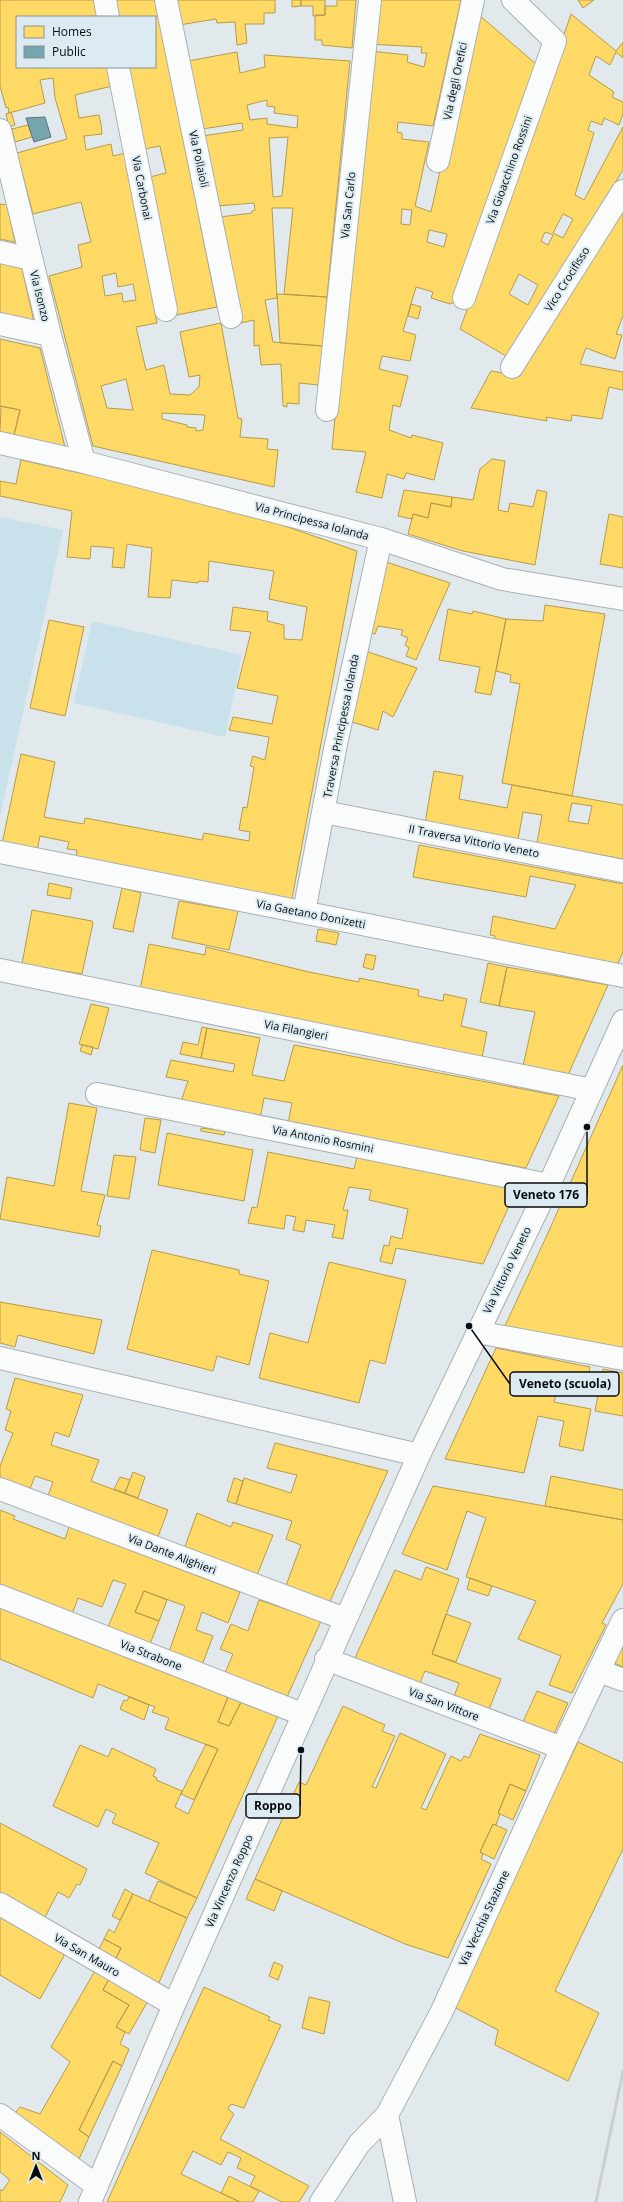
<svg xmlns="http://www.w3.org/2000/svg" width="623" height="2202" font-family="'Open Sans',sans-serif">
	<rect width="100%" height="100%" fill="#e1e9ec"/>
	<path fill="#c9e1ea" d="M0,517L63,530L0,817Z
		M92,621L242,655L225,737L74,703Z"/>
	<path fill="#ffd966" stroke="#b59c4c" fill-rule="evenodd" d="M0,0H96L99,17H17V67H108L112,86L75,95L79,118L99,115L101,124L102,134L84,136L86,150L111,144L113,156L125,153L157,323L136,327L146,370L164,365L170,394L190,395L199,387L200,375L189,377L180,332L221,323L238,418L242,419L240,437L268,439L267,449L278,450L274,487L93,446L49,276L82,267L78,245L91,242L81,202L33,214L17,153L67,139L55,98L53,78L40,80L45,103L9,113L8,107L6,108L0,86ZM116,273L118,287L133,284L136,300L123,302L122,293L105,296L102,276ZM126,379L133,410L107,408L101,386ZM162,413L205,415L203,430L196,431V428L187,427V425L162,419Z
		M114,0H155L217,307L177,315L150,177L166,173L160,146L144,149L128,67H155V17H118Z
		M174,0H275V13H264V24H245L247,43L237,45L235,22L217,23L216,19L179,25Z
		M292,0H301V6L292,7Z
		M301,0H325V15L313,16V6H301Z
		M337,0H356L352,48L322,45V40H315V15H325V6H337Z
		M376,0H461L433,126L398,122L397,132L402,133V139L429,142L415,206L431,212L474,16L479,15L536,64L454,302L450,304L431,298L433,292L416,287L403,331L416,335L410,361L382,356L379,369L408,376L400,407L393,405L389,430L411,438L412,435L443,443L434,480L406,473L404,479L387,474L382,498L356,492L366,452L332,449L370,51L408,55L407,62L424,67L427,53H421L422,47L370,44ZM402,209L412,210L410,225L401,224ZM429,230L447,234L444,247L427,242Z
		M578,0H594L583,8Z
		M571,14L616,51L623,42V58L616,52L610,65L596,56L589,75L614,92L612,97L623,102V114L619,125L604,118L602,125L591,121L588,130L594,133L575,195L584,200L623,127V170L506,356L460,329L513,185ZM563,214L573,219L563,238L553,233ZM545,232L553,235L548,245L541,241ZM519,274L538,285L528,305L509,294Z
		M237,52L240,73L265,67L264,55L350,61L327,297L284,294L293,208H272L277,298L265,300L273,342L323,346L319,385L299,383V404L287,403V407L283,406L281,364L261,365L259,345L254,346V320L241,323L220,217L252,213V211L255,210L254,203L217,206L202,136L243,130L242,123L202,129L188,61ZM267,100V106L275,107L274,113L298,116L297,128L267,124V118L250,120L247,105ZM288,137L282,196L273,197L269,138Z
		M11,112L15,125L9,127L6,114Z
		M28,125L32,137L15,142L12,129Z
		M0,204L7,205L15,242L0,239Z
		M623,208V316L616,334L622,335L615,359L586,348L580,364L623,372V390L609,387L602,419L572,415L571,421L546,417L547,421L471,408L491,371L519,376Z
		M0,259L21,264L33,317L32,322L0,317Z
		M277,294L327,297L323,346L280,343Z
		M411,304L421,307L418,319L408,316Z
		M0,339L40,348L65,447L14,435L20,410L0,406Z
		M1,406L20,410L14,435L0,432Z
		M492,459L505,461L498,510L508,512L510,503L533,507L537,490L547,492L535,565L463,551L408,534L413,514L428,518L431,503L451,507L452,497L473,500L480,469Z
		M21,460L121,482L282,525L357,551L291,904L76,857L77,850L67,849L69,842L40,836L37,851L2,844L21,754L55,762L44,817L84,824L85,818L202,840L204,833L249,841L250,832L239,830L243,807L247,808L254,767L250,766L253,756L265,760L269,737L229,730L233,717L272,724L278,696L237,688L251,632L230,630L233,607L268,612L267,621L284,625V639L302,640L307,607L269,599L274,571L209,561L208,582L199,581L198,583L172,580L170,598L148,597L152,548L127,544L124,568L112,567L114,548L91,546L90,559L67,557L72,511L0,496V481L16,484Z
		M404,490L452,497L451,507L431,503L428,518L413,514L412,519L398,516Z
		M609,514L623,517V568L600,564Z
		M380,560L450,583L416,660L406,656L409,648L405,645L408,638L401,635L403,630L378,626L375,634L365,631Z
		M545,605L605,614L572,796L502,783L520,684L510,682L511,675L496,671L506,619L543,621Z
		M448,609L472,614L473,611L506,619L491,695L475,692L480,667L439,660Z
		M49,620L84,627L65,716L30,708Z
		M362,650L417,668L393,717L383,711L378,730L349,721Z
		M434,771L463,776L459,799L507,808L512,785L623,805V859L537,843L542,815L523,812L518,840L425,823ZM572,803L592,806L588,824L568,821Z
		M419,845L623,884V952L616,968L494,943L495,936L490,935L493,916L555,929L576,885L530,876L526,897L413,877Z
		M49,883L72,888L70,899L47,895Z
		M122,888L141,893L133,932L113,928Z
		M179,901L238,911L229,950L172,938Z
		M32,910L92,921L93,923L82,974L22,964Z
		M318,929L339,933L336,945L316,941Z
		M149,944L205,955L206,947L309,972L359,982V978L419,990L418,996L443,1001L444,994L467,999L461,1026L487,1032L482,1058L140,990Z
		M366,954L376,956L373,970L363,967Z
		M488,963L507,967L499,1006L480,1002Z
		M507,967L608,985L568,1075L523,1066L535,1012L499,1006Z
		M91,1004L109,1008L98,1049L79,1044Z
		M202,1027L207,1028L201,1058L180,1054L183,1042L198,1045Z
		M207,1028L260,1038L252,1075L284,1081L294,1045L559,1096L526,1168L288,1124L292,1103L264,1098L260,1119L180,1104L188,1081L166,1077L171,1060L233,1072L235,1064L201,1058Z
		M82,1045L93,1047L91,1055L80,1051Z
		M623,1065V1349L504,1328L547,1235Z
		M69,1103L97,1108L81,1191L105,1195L97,1225L101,1226L99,1237L0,1219L7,1177L54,1186Z
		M145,1118L161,1120L155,1153L140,1150Z
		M201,1128L225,1131L224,1135L201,1131Z
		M167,1133L253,1150L244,1201L158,1185Z
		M268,1152L354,1169L357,1157L518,1186L483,1264L396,1248L392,1264L380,1261L384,1245L389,1246L391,1236L402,1239L408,1209L369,1200L371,1190L349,1187L343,1210H348L343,1239L332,1237L335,1225L306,1220L304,1232L293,1230L296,1217L286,1215L284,1229L248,1223L252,1207L257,1208Z
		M114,1155L136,1157L129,1199L107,1196Z
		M152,1250L239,1270V1274L269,1281L249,1365L217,1356L213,1371L127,1349Z
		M329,1262L406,1280L385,1364L370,1360L359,1403L259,1378L270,1333L308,1343Z
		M0,1302L102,1320L94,1354L18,1335L15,1347L0,1343Z
		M496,1348L590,1367L586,1389L559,1383L554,1402L591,1409L583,1451L559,1446L564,1421L538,1416L524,1473L445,1459Z
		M603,1369L623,1373V1416L595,1411Z
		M15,1378L83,1395L69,1437L55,1432L51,1445L99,1460L91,1481L168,1510L156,1542L46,1501L53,1482L35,1476L28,1494L0,1484V1466L13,1433L5,1430L11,1411L6,1409Z
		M275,1443L388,1471L327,1608L284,1591L301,1545L286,1539L292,1521L236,1504L244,1478L291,1493L297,1475L267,1468Z
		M133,1472L145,1477L138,1498L125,1493Z
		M551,1476L623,1490V1520L545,1506Z
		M120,1477L130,1480L125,1493L114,1489Z
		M234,1478L243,1481L236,1504L227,1501Z
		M433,1486L623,1520V1584L602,1623L606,1625L572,1693L549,1685L561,1656L518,1639L536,1601L466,1577L486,1518L467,1511L447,1570L402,1554Z
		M0,1510L15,1516L13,1519L65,1539L69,1527L240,1592L228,1623L202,1612L196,1630L213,1636L202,1665L169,1652L185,1606L144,1591L135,1612L159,1621L150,1644L108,1627L126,1584L113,1580L102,1607L78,1598L72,1614L0,1586Z
		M197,1513L231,1527L233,1522L273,1535L255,1580L183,1552Z
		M426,1567L459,1579L432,1654L501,1679L488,1712L453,1699L459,1683L425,1671L419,1685L354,1660L395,1570L421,1580Z
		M470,1578L492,1586L488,1596L467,1589Z
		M144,1591L167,1600L159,1621L135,1612Z
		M259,1600L321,1621L287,1697L225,1673L233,1654L220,1649L231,1624L248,1631Z
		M0,1607L228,1697L218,1722L229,1726L241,1702L278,1716L197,1898L145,1873L159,1843L112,1823L116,1814L106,1809L98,1827L53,1806L80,1745L108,1757L112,1748L156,1769L153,1776L157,1778L156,1780L182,1791L175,1807L188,1814L218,1749L165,1729L169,1718L152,1712L155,1707L98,1684L93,1698L0,1659Z
		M446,1614L471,1623L456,1662L432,1654Z
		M623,1640V1667L612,1662Z
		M537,1691L568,1703L553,1736L522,1724Z
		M129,1697L149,1705L144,1720L120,1709L124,1700L127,1701Z
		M228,1697L241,1702L229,1726L218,1722Z
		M343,1706L385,1725L382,1731L395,1736L372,1787L376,1788L400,1733L446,1754L421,1808L426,1810L451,1756L461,1761L464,1756L469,1758L480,1734L540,1755L526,1791L510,1784L498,1813L500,1814L496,1825L493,1824L480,1852L483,1854L481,1859L491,1864L448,1958L405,1944L255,1879L299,1782L306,1785Z
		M578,1742L623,1763V1849L555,1991L599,2013L568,2081L495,2045L498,2030L452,2006Z
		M206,1744L218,1749L194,1800L181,1794Z
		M510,1784L526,1791L513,1820L498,1813Z
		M0,1823L87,1869L80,1885L77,1884L69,1898L58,1892L43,1921L0,1897Z
		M493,1824L507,1830L494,1859L480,1852Z
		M255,1879L282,1891L274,1911L246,1899Z
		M158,1881L197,1898L187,1918L149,1901Z
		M125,1889L133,1894L120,1920L112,1916Z
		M133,1894L187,1918L158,1985L115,1960L121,1948L104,1939L109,1929L114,1933Z
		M0,1917L65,1954L40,1999L0,1975Z
		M104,1939L121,1948L115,1960L98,1951Z
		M274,1962L283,1966L278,1980L269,1976Z
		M96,1969L110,1977L103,1990L129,2005L116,2027L125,2032L120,2044L129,2049L122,2066L113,2061L79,2130L89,2137L78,2161L15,2113L20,2107L40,2114L70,2062L51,2047Z
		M110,1977L149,1999L129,2034L116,2027L129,2005L103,1990Z
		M204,1987L270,2017L268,2020L281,2025L244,2108L231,2104L228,2109L234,2114L220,2139L309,2186L299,2202H282L250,2186L255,2176L237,2168L241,2158L228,2152L221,2165L193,2151L181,2174L240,2202H107Z
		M309,1997L330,2002L324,2034L302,2028Z
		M113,2061L122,2066L89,2137L79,2130Z
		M0,2132L68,2185L60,2202H0V2189L2,2191L10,2180L0,2172Z
		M229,2176L259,2191L253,2202H240L221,2193Z"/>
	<path fill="#76a5af" stroke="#55777f" d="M45,117L51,137L34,142L26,118Z"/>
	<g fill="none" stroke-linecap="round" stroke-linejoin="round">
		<defs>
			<path id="minor" d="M105,0L108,17
				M166,0L231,317
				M118,67L166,310
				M0,130L50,335L84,462
				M438,161L473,0
				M0,252L31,259
				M464,298L555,41L513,0
				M0,324L50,335
				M512,367L623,191
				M327,410L370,0
				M0,443L84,462L381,539L502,579L623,599
				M324,812L623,871
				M0,852L623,976
				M304,912L336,744L381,539
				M0,970L592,1090
				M97,1094L549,1185
				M477,1332L623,1359
				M0,1358L419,1455
				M0,1489L345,1619
				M0,1596L302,1714
				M326,1659L562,1748
				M599,1671L623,1680
				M0,1904L174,2005
				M0,2115L97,2186
				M387,2115L405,2202
				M90,2202L174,2005L419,1455L549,1185L623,1021
				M321,2202L359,2144L387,2115L441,2013L562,1748L623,1620"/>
		</defs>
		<use href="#minor" stroke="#aab0b2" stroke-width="24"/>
		<use href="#minor" stroke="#fafcfc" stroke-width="22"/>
		<path stroke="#cccecf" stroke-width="3" d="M596,2202L623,2071"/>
	</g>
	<g text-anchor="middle" stroke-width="4" stroke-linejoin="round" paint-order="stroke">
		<g font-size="11" fill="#080c0e" stroke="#dcebf1">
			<text transform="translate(455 81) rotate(-78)" y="4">Via degli Orefici</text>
			<text transform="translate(199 159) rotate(78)" y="4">Via Pollaioli</text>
			<text transform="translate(509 170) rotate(-70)" y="4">Via Gioacchino Rossini</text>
			<text transform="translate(142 188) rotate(79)" y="4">Via Carbonai</text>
			<text transform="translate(348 205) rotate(-84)" y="4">Via San Carlo</text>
			<text transform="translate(567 279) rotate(-58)" y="4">Vico Crocifisso</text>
			<text transform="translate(40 296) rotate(76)" y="4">Via Isonzo</text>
			<text transform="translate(312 521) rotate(15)" y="4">Via Principessa Iolanda</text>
			<text transform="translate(341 726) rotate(-79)" y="4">Traversa Principessa Iolanda</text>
			<text transform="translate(474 841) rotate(11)" y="4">II Traversa Vittorio Veneto</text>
			<text transform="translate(311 914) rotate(11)" y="4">Via Gaetano Donizetti</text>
			<text transform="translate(296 1030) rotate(11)" y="4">Via Filangieri</text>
			<text transform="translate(323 1139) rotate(11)" y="4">Via Antonio Rosmini</text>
			<text transform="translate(507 1270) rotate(-64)" y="4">Via Vittorio Veneto</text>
			<text transform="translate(172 1554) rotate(21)" y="4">Via Dante Alighieri</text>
			<text transform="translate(151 1655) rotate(21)" y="4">Via Strabone</text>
			<text transform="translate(444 1704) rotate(21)" y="4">Via San Vittore</text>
			<text transform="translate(229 1881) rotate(-66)" y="4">Via Vincenzo Roppo</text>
			<text transform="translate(484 1918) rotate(-65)" y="4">Via Vecchia Stazione</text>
			<text transform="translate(87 1955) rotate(30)" y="4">Via San Mauro</text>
		</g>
	</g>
	<path fill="none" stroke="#080c0e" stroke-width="1.5" d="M587 1127L587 1195M469 1326L510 1384M301 1750L300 1806"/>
	<g fill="#080c0e" stroke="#dcebf1" stroke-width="1.5">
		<circle cx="587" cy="1127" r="4"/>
		<circle cx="469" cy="1326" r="4"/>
		<circle cx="301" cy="1750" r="4"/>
	</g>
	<g fill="#dcebf1" stroke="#080c0e" stroke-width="1.5">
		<rect x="505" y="1183" width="82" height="24" rx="4"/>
		<rect x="510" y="1372" width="109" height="24" rx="4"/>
		<rect x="246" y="1794" width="54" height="24" rx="4"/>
	</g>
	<g font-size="12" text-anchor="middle" font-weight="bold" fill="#080c0e">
		<text x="546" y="1199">Veneto 176</text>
		<text x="565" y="1388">Veneto (scuola)</text>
		<text x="273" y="1810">Roppo</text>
	</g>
	<rect x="16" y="16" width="140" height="52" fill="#dcebf1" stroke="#879296"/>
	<rect x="24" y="26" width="20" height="12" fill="#ffd966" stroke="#879296"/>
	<text x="52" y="36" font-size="12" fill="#080c0e">Homes</text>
	<rect x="24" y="46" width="20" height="12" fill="#76a5af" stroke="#879296"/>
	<text x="52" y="56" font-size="12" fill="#080c0e">Public</text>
	<g transform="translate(36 2166)" stroke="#dcebf1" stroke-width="3" paint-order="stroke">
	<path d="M0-3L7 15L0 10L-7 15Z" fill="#080c0e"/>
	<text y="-6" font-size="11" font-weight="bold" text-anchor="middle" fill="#080c0e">N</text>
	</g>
</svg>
